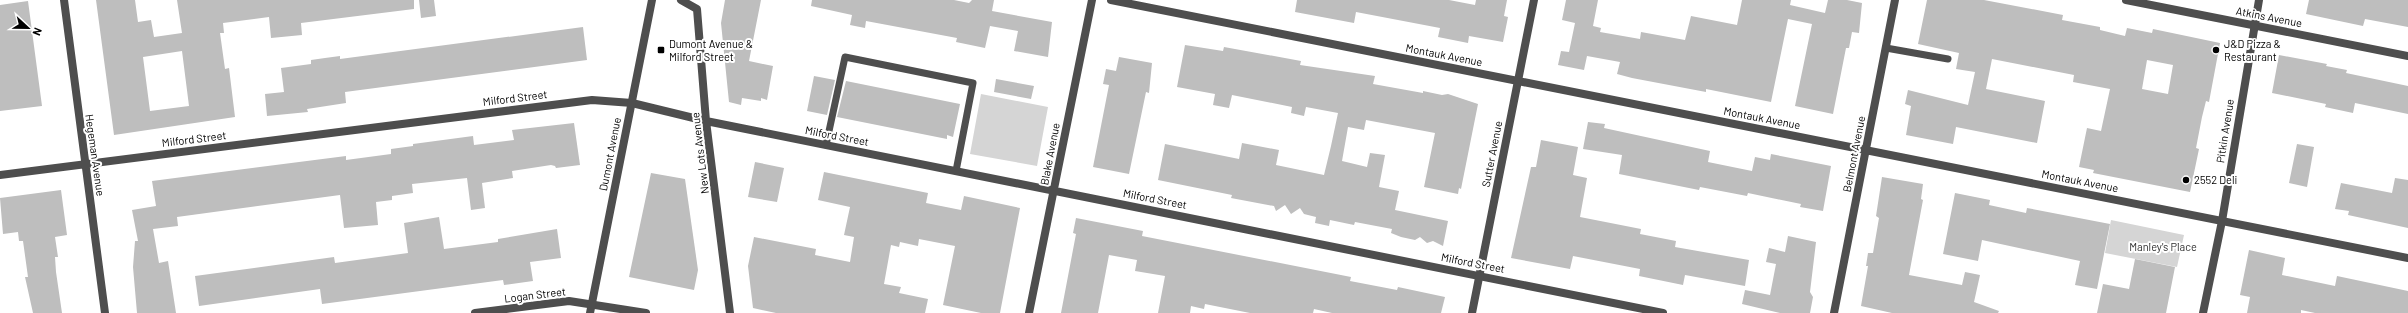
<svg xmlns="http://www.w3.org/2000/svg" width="2408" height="313" font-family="Barlow,sans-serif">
	<rect width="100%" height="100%" fill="#fff"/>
	<path fill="#d5d5d5" d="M981,94L1048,107L1037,166L970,154Z
		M2111,220L2184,235L2177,267L2105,253Z"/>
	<path fill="#bebebe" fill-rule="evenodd" d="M96,0H135L138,22L151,20L154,37L182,33L177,0H414V9L301,23L302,35L271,38L269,17L223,23L224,33H220L225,69L229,68L235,117L114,135ZM182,51L189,106L150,111L143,57Z
		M419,0H434L436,16L421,18Z
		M725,0H761L749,61L773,66L767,100L761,98V101L742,98L741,105L729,102L721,23Z
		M812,0H954L969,3L972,0H994L992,11L1052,22L1048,57L1014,51L1018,31L990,26L985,48L956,42L957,38L866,21L865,28L850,25L852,15L811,6Z
		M1297,0H1449L1475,5L1476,0H1507L1504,16L1508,17L1503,42L1469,36L1468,43L1438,37L1440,28L1356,12L1354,23L1295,12Z
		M1566,0H1598L1593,26L1601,28L1600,32L1640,39L1641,32L1685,40L1691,16L1737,25L1742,0H1791L1790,5L1825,13L1828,0H1847L1862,3L1859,33L1852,32L1849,48H1846L1833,114L1795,106L1812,24L1788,19L1771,102L1706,89V92L1632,78L1617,74L1620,62L1587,56L1584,70L1558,65L1561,51L1569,52L1575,23L1562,20Z
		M1927,0H1984L2063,15L2062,20L2100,27V30L2125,36L2127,28L2152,33L2153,29L2220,43L2209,102L2206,101L2202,117L2196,148L2199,149L2190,192L2093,173L2094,170L2079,167L2087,128L2101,131L2110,89L2073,82L2074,75L1992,59L1986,89L2045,101L2037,143L1956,127L1953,144L1906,135L1911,106L1905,104L1908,90L1968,105L1975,72L1956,69L1959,53L1918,44ZM2147,60L2173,65L2168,94L2142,89Z
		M2309,0H2408V27L2365,19L2363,26L2306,14Z
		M28,1L42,106L0,111V5Z
		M583,27L587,60L345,92L346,103L307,109L308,112L267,116L265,94L284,92L281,68L311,64V60L325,58L340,56V59Z
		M1185,45L1223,51L1224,47L1301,61L1300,65L1375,76L1373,84L1423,93V91L1442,95L1448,94L1478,104L1461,189L1459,188L1458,194L1424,187L1435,133L1366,120L1364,130L1348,127L1342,161L1367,167L1370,153L1385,155L1379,187L1399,191L1395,210L1448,221L1443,246L1433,241L1427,243L1420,237L1415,240L1401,237L1391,233L1392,229L1355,222L1354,225L1330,220L1329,226L1315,223L1316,217L1304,214L1300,208L1291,214L1285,205L1276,211L1274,206L1231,198L1232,195L1158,180L1165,144L1239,159L1242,143L1279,150L1276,165L1324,175L1331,146L1338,113L1306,107L1304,116L1291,113L1292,107L1232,95L1229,108L1213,105L1215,94L1177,87Z
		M2279,55L2327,64L2326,66L2347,70L2346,73L2408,86V114L2355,103L2353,113L2325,107L2326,104L2272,93Z
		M1119,57L1152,63L1149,93L1146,92L1129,174L1093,167L1109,85L1103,84L1106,69L1116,71Z
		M814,76L835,80L827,115L807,111Z
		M996,79L1034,86L1031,99L994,92Z
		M846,81L960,104L953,137L947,135V139L837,117Z
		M1588,122L1605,124L1604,128L1710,151L1708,162L1752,171L1755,157L1770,160L1771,154L1831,166L1823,211L1800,207L1801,204L1748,193L1747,196L1700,187L1699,190L1619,174L1622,155L1583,149Z
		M574,123L580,165L556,168L555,166L551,165L512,171L513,178L482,183L485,208L471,210L467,178L412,184L413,193L392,196V200L376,202L378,225L344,228L340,195L177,217L178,226L153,229L159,263L168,261L176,313H137L133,267L135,241H138L132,210L156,206L152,181L346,156V160L391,154V149L413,146V144L473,136L474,145L514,140L512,130Z
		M1541,140L1578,147L1573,175L1587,178L1580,217L1641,229L1640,234L1676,241L1675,247L1749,260L1745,286L1685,275L1683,285L1639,276L1640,269L1573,256L1570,269L1511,258L1531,167H1536Z
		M2297,144L2314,147L2307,187L2289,183Z
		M755,162L784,168L777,202L748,197Z
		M824,172L928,193L926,203L961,210L964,196L1020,208L1000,313H981L943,305L955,246L919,239L918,246L900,242L899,247L891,245L884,284L901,287L899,293L928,299L925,313H776L753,308L748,266L754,237L816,249L815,255L850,262L854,237L844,235L850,207L818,200Z
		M651,173L685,179L698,270L694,290L629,277Z
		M1882,177L1923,184L1921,199L1923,200L1909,275L1962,285L1965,272L1980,275L1974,302L1999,311L1998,313H1892L1861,306L1868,266H1866L1868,253H1873L1879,218L1876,216Z
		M2395,178L2408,180V228L2348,215L2349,211L2335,209L2341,183L2392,193Z
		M61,190L67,235L55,237L58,257H55L56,272L62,313H33L25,277H28L23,241H19L18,232L3,234L0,198Z
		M1955,193L1990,200L1989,205L2026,213L2027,208L2110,224L2097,289L2075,285L2080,261L1982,240L1978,261L1943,254Z
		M439,217L444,249L498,242V239L557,229L561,258L530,262L533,281L504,285L503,280L322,304L320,289L199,306L195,276L334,257L335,263L408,253L404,223Z
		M1076,218L1143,231L1142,236L1351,277L1350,281L1397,290L1398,287L1445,297L1441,313H1332L1314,309L1313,313H1250L1205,304L1204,309L1191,306L1190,313H1158L1165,276L1135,271L1137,260L1109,255L1098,313H1061L1076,234L1073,233Z
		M1788,236L1816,242L1810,292L1813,297L1810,313H1780L1742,304L1745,290L1770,295L1776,264L1766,262L1769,248L1785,252Z
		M2249,250L2285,258L2282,275L2335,286L2337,276L2408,291V313H2315L2301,310V313H2247L2250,297L2240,295Z
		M2135,259L2175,267L2166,313H2097L2103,284L2129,289Z"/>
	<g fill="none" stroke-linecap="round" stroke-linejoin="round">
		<path stroke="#4e4e4e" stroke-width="7" d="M1886,48L1948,59
			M826,145L845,57L973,83L956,171"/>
		<path stroke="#4e4e4e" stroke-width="8" d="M64,0L105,313
			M681,0L697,9L706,121L730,313
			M1111,0L2408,258
			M2126,0L2408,56
			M0,175L592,100L632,103L706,121L1663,313
			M475,313L569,301L646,313
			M1029,313L1092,0
			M1834,313L1895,0"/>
		<path stroke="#4e4e4e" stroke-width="8" d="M590,313L652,0
			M1472,313L1534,0
			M2203,313L2222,221L2259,0"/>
	</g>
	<g fill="#000" stroke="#fff" stroke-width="1.5">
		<rect x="657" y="46" width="8" height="8" rx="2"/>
		<circle cx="2216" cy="50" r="4"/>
		<circle cx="2186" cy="180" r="4"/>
	</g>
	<g text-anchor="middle" stroke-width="4" stroke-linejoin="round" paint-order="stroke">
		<g font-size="11" fill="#000" stroke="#fff">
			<text transform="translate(2269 17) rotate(11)" y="4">Atkins Avenue</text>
			<text transform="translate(1444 55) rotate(11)" y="4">Montauk Avenue</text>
			<text transform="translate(515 98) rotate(-7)" y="4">Milford Street</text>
			<text transform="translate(1762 118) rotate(11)" y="4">Montauk Avenue</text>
			<text transform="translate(2225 131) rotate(-81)" y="4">Pitkin Avenue</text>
			<text transform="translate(837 136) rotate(11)" y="4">Milford Street</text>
			<text transform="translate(194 139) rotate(-7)" y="4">Milford Street</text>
			<text transform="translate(700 153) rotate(-97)" y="4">New Lots Avenue</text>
			<text transform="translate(610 154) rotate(-79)" y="4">Dumont Avenue</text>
			<text transform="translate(1050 154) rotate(-79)" y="4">Blake Avenue</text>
			<text transform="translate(1492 154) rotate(-79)" y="4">Sutter Avenue</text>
			<text transform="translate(1854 154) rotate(-79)" y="4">Belmont Avenue</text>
			<text transform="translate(95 155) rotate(82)" y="4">Hegeman Avenue</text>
			<text transform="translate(2080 181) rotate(11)" y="4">Montauk Avenue</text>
			<text transform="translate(1155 199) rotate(11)" y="4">Milford Street</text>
			<text transform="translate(1473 263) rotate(11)" y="4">Milford Street</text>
			<text transform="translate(535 295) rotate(-7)" y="4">Logan Street</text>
		</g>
		<g font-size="11" fill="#000" stroke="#fff" text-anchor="start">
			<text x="669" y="48">Dumont Avenue &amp;<tspan x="669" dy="13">Milford Street</tspan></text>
			<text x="2224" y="48">J&amp;D Pizza &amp;<tspan x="2224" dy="13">Restaurant</tspan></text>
			<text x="2194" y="184">2552 Deli</text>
		</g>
		<g font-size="11" fill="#2c2c2c" stroke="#fff">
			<text x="2163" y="251">Manley's Place</text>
		</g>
	</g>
	<g transform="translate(28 28) rotate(112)" stroke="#ffffff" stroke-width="3" paint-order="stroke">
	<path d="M0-3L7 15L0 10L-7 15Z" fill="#000000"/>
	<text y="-6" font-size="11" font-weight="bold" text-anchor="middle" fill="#000000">N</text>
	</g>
</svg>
